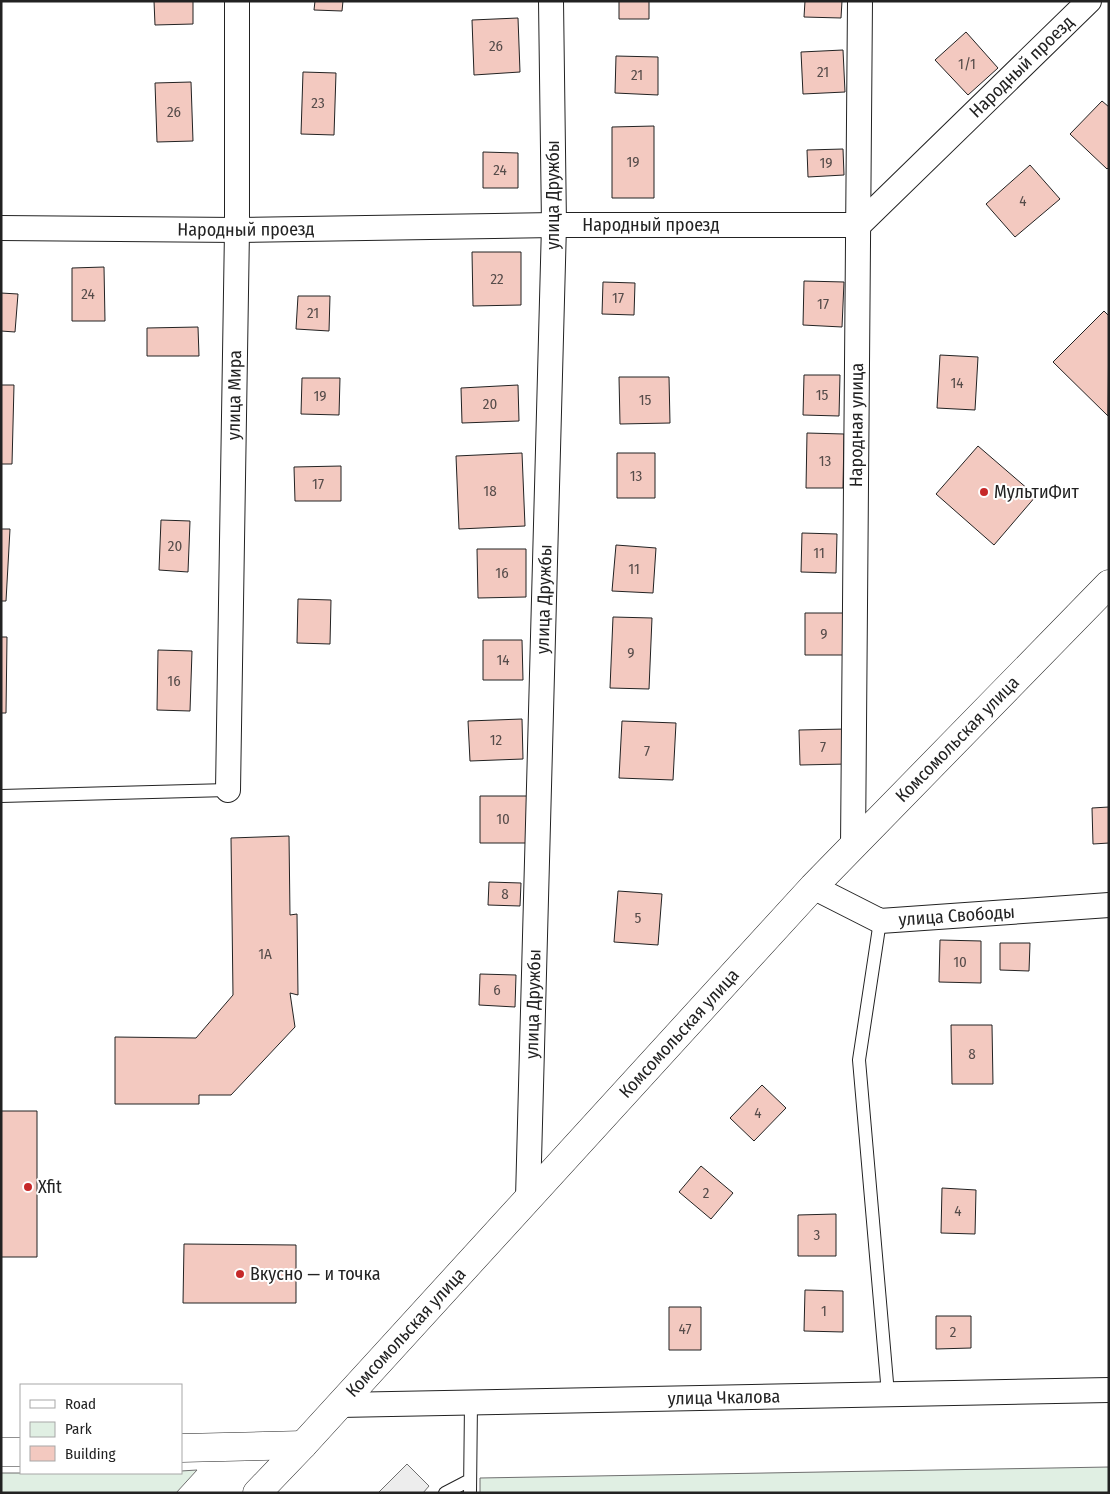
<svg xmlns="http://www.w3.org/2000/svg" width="1110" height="1494" font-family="'Fira Sans Condensed',sans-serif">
	<rect width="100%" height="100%" fill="#fff"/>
	<path fill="#e0efe3" stroke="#6f6f6f" d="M1109,1467V1493H480V1478Z
		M197,1470L176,1493H1V1473H181V1471Z"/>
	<path fill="#ededed" stroke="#6f6f6f" d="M407,1464L429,1486L423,1493H378Z"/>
	<path fill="#f3c9c0" stroke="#222" d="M154,1H193V24L155,25Z
		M315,1H343L342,11L314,10Z
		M619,1H649V19H619Z
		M805,1H842L841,18L804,17Z
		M518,18L520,72L474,75L472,20Z
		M966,32L998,68L968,95L935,60Z
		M843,50L845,92L803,94L801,52Z
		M616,56L658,57V95L615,93Z
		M303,72L336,73L334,135L301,134Z
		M191,82L193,141L157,142L155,83Z
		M1102,101L1109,107V167L1107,169L1070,134Z
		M654,126V198H612V127Z
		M843,149L844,175L808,177L807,150Z
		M483,152L518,153V188H483Z
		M1030,165L1060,199L1015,237L986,204Z
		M472,252H521V305L473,306Z
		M104,267L105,321H72V268Z
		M804,281L844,282L842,327L803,325Z
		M603,282L635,283L634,315L602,314Z
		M1,293L18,294L15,332L1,331Z
		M298,296H330L329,331L296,329Z
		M1104,311L1109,316L1108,416L1053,362Z
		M198,327L199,356H147V328Z
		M940,355L978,357L975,410L937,408Z
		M804,375H840L839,416L803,415Z
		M619,377H669L670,423L620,424Z
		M302,378H340L339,415L301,414Z
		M1,385H14L12,464H1Z
		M518,385L519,421L462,423L461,388Z
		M807,433L844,434L843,488H806Z
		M978,446L1036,496L994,545L936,494Z
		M522,453L525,526L459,529L456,456Z
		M617,453H655V498H617Z
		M341,466V501H295L294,467Z
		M161,520L190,521L188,572L159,570Z
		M1,529H10L6,601H1Z
		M802,533L837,534L836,573L801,572Z
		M616,545L656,548L653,593L612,591Z
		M477,549H526V597L478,598Z
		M298,599L331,600L330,644L297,643Z
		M805,613H843V655H805Z
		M613,617L652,618L649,689L610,688Z
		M1,637H7L6,713H1Z
		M483,640H522L523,680H483Z
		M158,650L192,651L190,711L157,710Z
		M522,719L523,759L470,761L468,721Z
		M622,721L676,723L673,780L619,778Z
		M846,729L847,764L800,765L799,730Z
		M480,796H527V843H480Z
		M1109,807V843L1093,844L1092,808Z
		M289,836L290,915L297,914L298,995L290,993L295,1027L231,1095H199V1104H115V1037L196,1038L233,995L231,838Z
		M489,882L521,883L520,906L488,905Z
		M618,891L662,894L658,945L614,942Z
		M940,940L981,941V983L939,982Z
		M1000,943H1030L1029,971L1000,970Z
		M480,974L516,975L515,1007L479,1005Z
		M951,1025H992L993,1084H952Z
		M762,1085L786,1108L754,1141L730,1118Z
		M1,1111H37V1257H1V1265Z
		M701,1166L733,1193L711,1219L679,1192Z
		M942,1188L976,1190L975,1234L941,1233Z
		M836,1214V1256H798V1215Z
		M184,1244L296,1245V1303H183Z
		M805,1290L843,1291V1332L804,1331Z
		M669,1307H701V1350H669Z
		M936,1316H971V1348L936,1349Z"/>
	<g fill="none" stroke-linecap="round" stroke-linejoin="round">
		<defs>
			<path id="lane" d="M1,796L228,790
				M880,921L859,1060L888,1394
				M445,1493L470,1480
				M470,1493L471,1403"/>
			<g id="street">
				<path id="s1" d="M1,228L237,230L554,225H859L1089,1"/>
				<path id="s2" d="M228,790L237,230V1"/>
				<path id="s3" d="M853,847L860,1"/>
				<path id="s4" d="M813,887L880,921L1109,905"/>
				<path id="s5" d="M528,1198L554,225L551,1"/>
				<path id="s6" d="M339,1405L1109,1390"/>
			</g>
			<g id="secondary">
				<path d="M181,1448L303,1445"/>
				<path d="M1,1452H21"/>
				<path id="s7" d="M257,1493L303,1445L813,887L1109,584"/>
			</g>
		</defs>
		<use href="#lane" stroke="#222" stroke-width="14"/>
		<use href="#street" stroke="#222" stroke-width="26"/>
		<use href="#secondary" stroke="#222" stroke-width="29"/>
		<use href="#lane" stroke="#fff" stroke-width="12"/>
		<use href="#street" stroke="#fff" stroke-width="24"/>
		<use href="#secondary" stroke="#fff" stroke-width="28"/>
	</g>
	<g fill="#c62828" stroke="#fff" stroke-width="2">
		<circle cx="984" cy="492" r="5"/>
		<circle cx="28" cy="1187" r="5"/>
		<circle cx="240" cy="1274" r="5"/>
	</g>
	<g text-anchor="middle" stroke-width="4" stroke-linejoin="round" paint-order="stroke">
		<g font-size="15" fill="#564c4a">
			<text x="496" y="51">26</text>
			<text x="967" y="69">1/1</text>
			<text x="823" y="77">21</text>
			<text x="637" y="80">21</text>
			<text x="318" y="108">23</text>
			<text x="174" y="117">26</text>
			<text x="633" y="167">19</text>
			<text x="826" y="168">19</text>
			<text x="500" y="175">24</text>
			<text x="1023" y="206">4</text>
			<text x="497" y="284">22</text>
			<text x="88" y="299">24</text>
			<text x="618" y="303">17</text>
			<text x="823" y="309">17</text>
			<text x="313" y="318">21</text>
			<text x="957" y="388">14</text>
			<text x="822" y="400">15</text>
			<text x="320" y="401">19</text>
			<text x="645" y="405">15</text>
			<text x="490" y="409">20</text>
			<text x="825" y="466">13</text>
			<text x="636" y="481">13</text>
			<text x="318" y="489">17</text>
			<text x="490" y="496">18</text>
			<text x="175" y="551">20</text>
			<text x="819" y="558">11</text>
			<text x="634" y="574">11</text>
			<text x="502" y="578">16</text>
			<text x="824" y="639">9</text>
			<text x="631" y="658">9</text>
			<text x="503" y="665">14</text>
			<text x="174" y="686">16</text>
			<text x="496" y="745">12</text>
			<text x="823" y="752">7</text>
			<text x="647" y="756">7</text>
			<text x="503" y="824">10</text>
			<text x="505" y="899">8</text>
			<text x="638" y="923">5</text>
			<text x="265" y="959">1А</text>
			<text x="960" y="967">10</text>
			<text x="497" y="995">6</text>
			<text x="972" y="1059">8</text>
			<text x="758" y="1118">4</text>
			<text x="706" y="1198">2</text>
			<text x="958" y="1216">4</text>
			<text x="817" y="1240">3</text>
			<text x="824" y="1316">1</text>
			<text x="685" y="1334">47</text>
			<text x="953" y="1337">2</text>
		</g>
		<g font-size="18" fill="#222" stroke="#fff">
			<text dy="6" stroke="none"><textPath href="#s1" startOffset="1085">Народный проезд</textPath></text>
			<text transform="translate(553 195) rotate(-90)" y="6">улица Дружбы</text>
			<text dy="6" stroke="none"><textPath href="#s1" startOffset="650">Народный проезд</textPath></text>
			<text dy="6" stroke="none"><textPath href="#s1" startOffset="245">Народный проезд</textPath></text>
			<text dy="6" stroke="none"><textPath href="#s2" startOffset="395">улица Мира</textPath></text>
			<text dy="6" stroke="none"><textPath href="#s3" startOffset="422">Народная улица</textPath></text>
			<text dy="6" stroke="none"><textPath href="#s5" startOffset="599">улица Дружбы</textPath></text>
			<text dy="6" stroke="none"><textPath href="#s7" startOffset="1029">Комсомольская улица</textPath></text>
			<text dy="6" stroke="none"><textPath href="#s4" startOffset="152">улица Свободы</textPath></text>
			<text dy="6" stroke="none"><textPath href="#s5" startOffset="194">улица Дружбы</textPath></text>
			<text dy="6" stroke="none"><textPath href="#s7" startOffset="624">Комсомольская улица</textPath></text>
			<text dy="6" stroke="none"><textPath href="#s7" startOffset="219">Комсомольская улица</textPath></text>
			<text dy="6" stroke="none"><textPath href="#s6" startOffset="385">улица Чкалова</textPath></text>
		</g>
		<g font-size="18" fill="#222" stroke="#fff" text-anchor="start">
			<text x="994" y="498">МультиФит</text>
			<text x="38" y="1193">Xfit</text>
			<text x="250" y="1280">Вкусно — и точка</text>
		</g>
	</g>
	<rect width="1110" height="1494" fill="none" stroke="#222222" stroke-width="5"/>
	<rect x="20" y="1384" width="162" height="90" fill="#ffffff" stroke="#a7a7a7"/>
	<rect x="30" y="1400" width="25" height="8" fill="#ffffff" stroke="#a7a7a7"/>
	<text x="65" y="1409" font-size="15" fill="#222222">Road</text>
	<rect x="30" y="1422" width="25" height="15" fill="#e0efe3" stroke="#a7a7a7"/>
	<text x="65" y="1434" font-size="15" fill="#222222">Park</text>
	<rect x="30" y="1446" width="25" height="15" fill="#f3c9c0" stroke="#a7a7a7"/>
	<text x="65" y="1459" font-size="15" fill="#222222">Building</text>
</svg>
